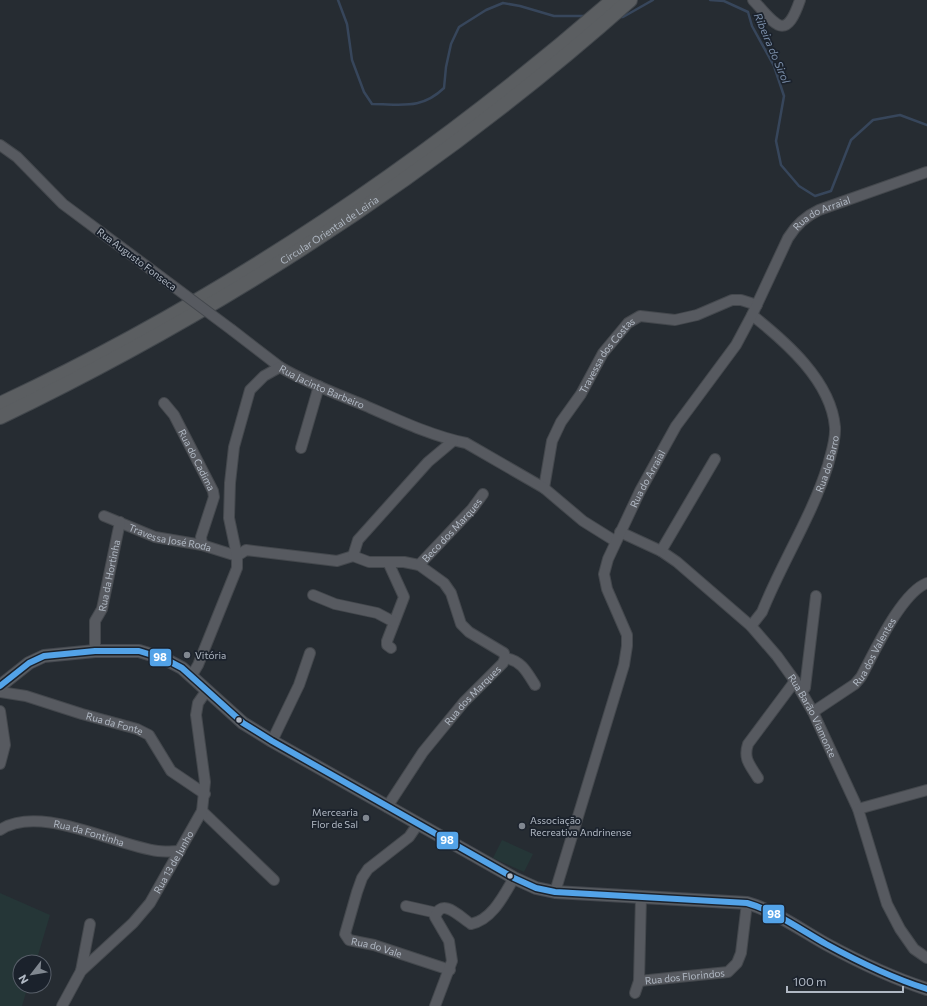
<svg xmlns="http://www.w3.org/2000/svg" width="927" height="1006" font-family="Commissioner,sans-serif">
	<rect width="100%" height="100%" fill="#262c32"/>
	<path fill="#253637" d="M502,840L533,854L524,872L493,858Z
		M0,893L50,915L36,962H20V986H28L22,1006H0Z"/>
	<g fill="none" stroke-linecap="round" stroke-linejoin="round">
		<path stroke="#37465b" stroke-width="2.5" d="M338,0L347,24L352,60L364,92L372,104C402,104 421,110 444,88L446,67L451,44L459,27L486,10L503,3L520,6L554,16H586
			M710,0L724,1L748,12L752,26L774,66L784,96L776,141L781,165L799,186L815,196L831,191L851,140L873,120L900,115L927,125
			M619,17H623L653,0"/>
		<defs>
			<g id="minor">
				<path d="M753,0C775,23 785,44 800,0"/>
				<path d="M0,145L17,157L63,204L161,277"/>
				<path d="M232,330L280,367"/>
				<path id="s1" d="M164,403L174,415L213,491L214,497L201,537L202,545"/>
				<path d="M301,448L319,386"/>
				<path id="s2" d="M544,488L552,441L561,422L581,394L603,353L628,323L640,316L675,320L697,315L732,300H741L757,305"/>
				<path id="s3" d="M104,516L155,537L202,545L237,556L246,550L337,561L353,556"/>
				<path id="s4" d="M620,532L661,551L677,562L751,626L777,656L795,681L813,712L858,809L887,904L900,929L914,949L927,958"/>
				<path d="M661,551L715,459"/>
				<path d="M388,562L404,597L387,641V645L391,648"/>
				<path id="s5" d="M419,565L472,509L483,494"/>
				<path d="M313,595L335,604L377,613L394,622"/>
				<path id="s6" d="M751,626L762,612C782,562 812,516 828,465C831,453 836,440 835,427C831,381 786,342 752,315"/>
				<path id="s7" d="M95,651V621L102,609L120,522"/>
				<path d="M505,658C521,660 527,672 535,685"/>
				<path id="s8" d="M192,675L198,665L237,568V556L229,518L230,483L234,447L250,390L264,376L280,367C307,383 337,394 366,406C398,420 432,436 466,443L544,488L583,521L615,541"/>
				<path d="M801,691L805,688L816,596"/>
				<path id="s9" d="M0,692L26,696L82,714L137,729L149,735L171,771L205,794"/>
				<path d="M0,711L5,745L0,764"/>
				<path id="s10" d="M813,712L855,684L861,677C874,653 901,593 927,583"/>
				<path d="M272,741L299,685L310,653"/>
				<path d="M758,778C750,765 743,759 748,744L795,681"/>
				<path id="s11" d="M387,807L423,752L464,702L503,663L505,658L504,653L469,632L461,624L451,593L444,583L419,565L404,562H369L353,556L358,540L428,462L453,441"/>
				<path d="M858,809L927,790"/>
				<path d="M202,811L274,880"/>
				<path id="s12" d="M418,824L409,837L368,869L362,878L357,892L345,934L349,940L374,945L450,970"/>
				<path id="s13" d="M0,830C39,803 116,846 158,851C165,852 173,851 180,851"/>
				<path id="s14" d="M555,892L624,665L627,646V635L607,589L604,574L608,559L640,491L676,426L736,345L752,315L788,238C796,225 806,216 819,210L927,172"/>
				<path d="M406,906L437,913"/>
				<path d="M81,971L90,924"/>
				<path id="s15" d="M639,981L728,972L737,963L741,953L747,903"/>
				<path d="M635,993L639,981L641,897"/>
				<path id="s16" d="M62,1006L81,971L133,923L150,903L202,811L205,782L196,715L198,703L207,690"/>
				<path d="M435,1006L452,961L449,941L435,917C442,896 461,918 471,924C492,920 504,895 514,878"/>
			</g>
			<path id="major" d="M0,686L29,663L44,656L95,651H139L165,659L182,668L243,723L272,741L514,878L536,888L555,892L747,903C775,911 801,930 826,944C859,962 892,978 927,989"/>
			<g id="highway">
				<path d="M0,404C222,300 428,161 613,0"/>
				<path id="s17" d="M0,417C228,307 441,168 630,0"/>
			</g>
		</defs>
		<use href="#minor" stroke="#44484d" stroke-width="12"/>
		<use href="#major" stroke="#44484f" stroke-width="14"/>
		<use href="#highway" stroke="#43484d" stroke-width="16"/>
		<use href="#minor" stroke="#575a60" stroke-width="10"/>
		<use href="#major" stroke="#595d62" stroke-width="12"/>
		<use href="#highway" stroke="#5b5e61" stroke-width="14"/>
		<defs>
			<path id="minor-bridge" d="M161,277L232,330"/>
		</defs>
		<use href="#minor-bridge" stroke="#44484d" stroke-width="12" stroke-linecap="butt"/>
		<use href="#minor-bridge" stroke="#575a60" stroke-width="10"/>
		<defs>
			<path id="bus-1" d="M0,686L29,663L44,656L95,651H139L165,659L182,668L243,723L272,741L514,878L536,888L555,892L747,903C775,911 801,930 826,944C859,962 892,978 927,989"/>
		</defs>
		<use href="#bus-1" stroke="#1b222c" stroke-width="9"/>
		<use href="#bus-1" stroke="#53a3e8" stroke-width="6"/>
	</g>
	<g fill="#808790" stroke="#1b222c" stroke-width="1.5">
		<circle cx="187" cy="655" r="4"/>
		<circle cx="366" cy="818" r="4"/>
		<circle cx="522" cy="826" r="4"/>
	</g>
	<g fill="#b0b8c3" stroke="#1b222c" stroke-width="1.5">
		<circle cx="239" cy="720" r="3.5"/>
		<circle cx="510" cy="876" r="3.5"/>
	</g>
	<g text-anchor="middle" stroke-width="3.5" stroke-linejoin="round" paint-order="stroke">
		<g font-size="10" fill="#b0b8c3" stroke="#1b222c">
			<text dy="4" stroke="none"><textPath href="#s14" startOffset="761">Rua do Arraial</textPath></text>
			<text dy="4" stroke="none"><textPath href="#s17" startOffset="379">Circular Oriental de Leiria</textPath></text>
			<text transform="translate(137 259) rotate(37)" y="4">Rua Augusto Fonseca</text>
			<text dy="4" stroke="none"><textPath href="#s2" startOffset="150">Travessa dos Costas</textPath></text>
			<text dy="4" stroke="none"><textPath href="#s8" startOffset="382">Rua Jacinto Barbeiro</textPath></text>
			<text dy="4" stroke="none"><textPath href="#s1" startOffset="66">Rua do Cadima</textPath></text>
			<text dy="4" stroke="none"><textPath href="#s6" startOffset="180">Rua do Barro</textPath></text>
			<text dy="4" stroke="none"><textPath href="#s14" startOffset="438">Rua do Arraial</textPath></text>
			<text dy="4" stroke="none"><textPath href="#s5" startOffset="48">Beco dos Marques</textPath></text>
			<text dy="4" stroke="none"><textPath href="#s3" startOffset="70">Travessa José Roda</textPath></text>
			<text dy="4" stroke="none"><textPath href="#s7" startOffset="78">Rua da Hortinha</textPath></text>
			<text dy="4" stroke="none"><textPath href="#s10" startOffset="88">Rua dos Valentes</textPath></text>
			<text dy="4" stroke="none"><textPath href="#s11" startOffset="141">Rua dos Marques</textPath></text>
			<text dy="4" stroke="none"><textPath href="#s4" startOffset="272">Rua Barão Viamonte</textPath></text>
			<text dy="4" stroke="none"><textPath href="#s9" startOffset="119">Rua da Fonte</textPath></text>
			<text dy="4" stroke="none"><textPath href="#s13" startOffset="92">Rua da Fontinha</textPath></text>
			<text dy="4" stroke="none"><textPath href="#s16" startOffset="184">Rua 13 de Junho</textPath></text>
			<text dy="4" stroke="none"><textPath href="#s12" startOffset="173">Rua do Vale</textPath></text>
			<text dy="4" stroke="none"><textPath href="#s15" startOffset="46">Rua dos Florindos</textPath></text>
		</g>
		<g font-size="10" fill="#b0b8c3" stroke="#1b222c" text-anchor="start">
			<text x="195" y="659">Vitória</text>
			<text x="358" y="816" text-anchor="end">Mercearia<tspan x="358" dy="12">Flor de Sal</tspan></text>
			<text x="530" y="824">Associação<tspan x="530" dy="12">Recreativa Andrinense</tspan></text>
		</g>
		<g font-size="11" font-style="italic" fill="#7b8faa" stroke="#1b222c">
			<text transform="translate(772 48) rotate(67)" y="4">Ribeira do Sirol</text>
		</g>
	</g>
	<g stroke="#1b222c" stroke-width="1.5">
		<rect x="149" y="648" width="23" height="19" rx="4" fill="#53a3e8"/>
		<rect x="436" y="831" width="23" height="19" rx="4" fill="#53a3e8"/>
		<rect x="762" y="904" width="23" height="20" rx="4" fill="#53a3e8"/>
	</g>
	<g font-size="11" text-anchor="middle" font-weight="bold" fill="#fff">
		<text x="160" y="661">98</text>
		<text x="447" y="844">98</text>
		<text x="774" y="918">98</text>
	</g>
	<g transform="translate(32 974) rotate(239)"><circle r="19" fill="#1b222c" stroke="#575e68"/>
	<path d="M0-3L7 15L0 10L-7 15Z" fill="#808790"/>
	<text y="-6" font-size="11" font-weight="bold" text-anchor="middle" fill="#b0b8c3">N</text>
	</g>
	<path d="M787 986v6h116v-6" fill="none" stroke="#b0b8c3" stroke-width="2"/>
	<text x="793" y="986" font-size="12" fill="#b0b8c3" stroke="#1b222c" stroke-width="3" paint-order="stroke">100 m</text>
</svg>
